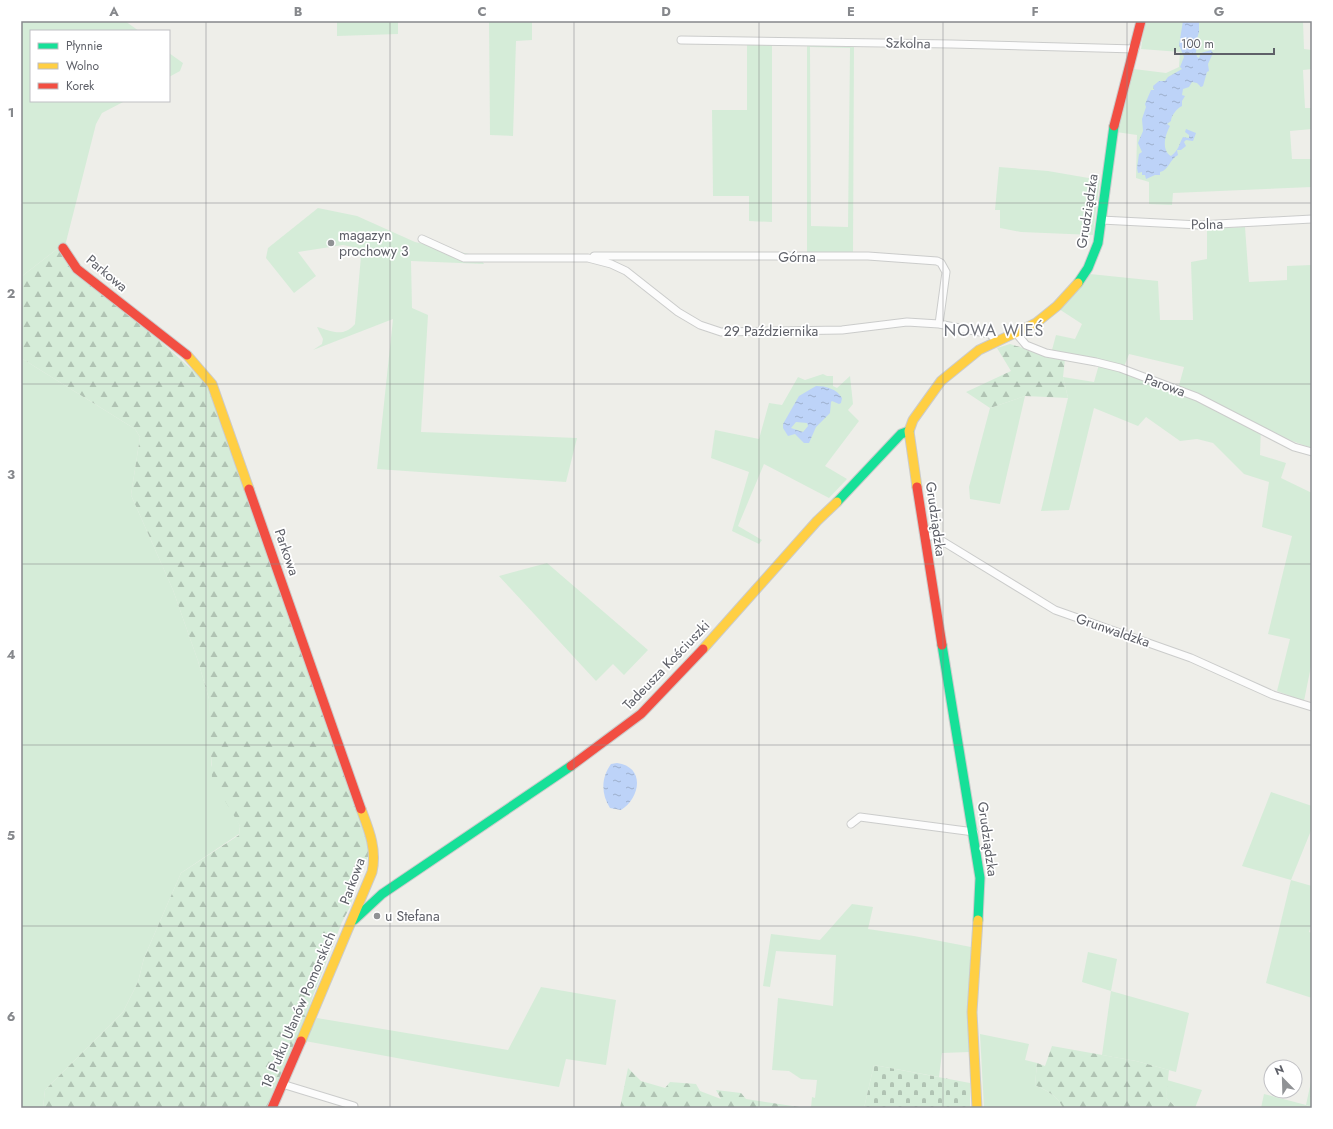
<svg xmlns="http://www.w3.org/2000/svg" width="1333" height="1129" font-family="Jost,sans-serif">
	<defs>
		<pattern id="forest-firs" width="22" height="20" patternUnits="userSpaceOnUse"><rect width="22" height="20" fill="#d5ecd8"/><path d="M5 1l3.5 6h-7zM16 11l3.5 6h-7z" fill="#b0c3b3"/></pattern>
		<pattern id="cemetery-stones" width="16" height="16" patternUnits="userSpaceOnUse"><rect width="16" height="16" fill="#d5ecd8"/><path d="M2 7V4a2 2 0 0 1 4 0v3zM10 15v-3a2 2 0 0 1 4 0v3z" fill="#b0c3b3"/></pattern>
		<pattern id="water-ripples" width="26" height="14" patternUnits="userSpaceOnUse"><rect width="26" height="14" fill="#bdd3f8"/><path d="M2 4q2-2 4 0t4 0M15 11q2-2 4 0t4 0" fill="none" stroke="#9dafcd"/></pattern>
	</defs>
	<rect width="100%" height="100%" fill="#eeeee9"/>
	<path fill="#d5ecd8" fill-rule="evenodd" d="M21,21H125L139,31H31V101H125L102,113L96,124L65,246L57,249L21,277Z
		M337,21H398V34L337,36Z
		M489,21H532V40L516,41L513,136L490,135Z
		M1145,21H1303L1304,49L1312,50V69L1303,70L1305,108H1312V129L1290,131L1292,159H1312V187L1173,193L1172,205L1149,204V182L1136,178L1137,135L1116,132L1134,69L1166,73L1179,67L1180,52L1141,49Z
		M747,41L772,42V222L749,221V196H713L712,110H747Z
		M807,43L854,44L853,254H807ZM810,47L850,48L848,227L811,226Z
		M169,53L183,63L180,71L169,77Z
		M999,167L1048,171L1100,180L1093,235L1021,232L1000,228V210H995Z
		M318,208L357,216L415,242L478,256L484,264L411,261L412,308L428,315L421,432L577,438L566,482L377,469L393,319L313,350L322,344L323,339L317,327C332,331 343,338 355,324L361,256L358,248L343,245L298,252L316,276L294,293L266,258L268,248Z
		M1245,227L1249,282L1287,280V266L1312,265V448L1292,441L1261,426L1260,455L1286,463L1281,478L1312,493V661L1304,701L1277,691L1290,639L1268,634L1292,536L1262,527L1269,482L1244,474L1213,443L1197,439L1180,441L1146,417L1138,426L1094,408L1069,510L1041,511L1068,398L1063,377L1094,382L1100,361L1052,350L1056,335L1075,339L1082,324L1059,309L1090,274L1158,281L1160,320H1193L1191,262L1207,259V229ZM1129,354L1184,367L1178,389L1124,367Z
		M21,358L135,429L140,437L131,495L173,590L198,661L209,699L211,730V765L240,826L239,834L181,873L144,958L138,982L123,1012L45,1090L43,1108H21Z
		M823,374L827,376H833V386L837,388L850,376L853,404L848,410L859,421L825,466L847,479L829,498L764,464L738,526L762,540L759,544L732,531L749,472L711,458L715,430L759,439L769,403L782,405L798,377L805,380Z
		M1025,396L1000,504L970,499L969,487L990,408Z
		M547,563L648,650L624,675L613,664L596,681L499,576Z
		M1271,792L1312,806V828L1291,880L1312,886V922L1309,932L1312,933V998L1266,983L1291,880L1242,866Z
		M852,904L873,907L868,929L914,936L971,947L969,1052L942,1053L939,1077L874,1065L864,1108H811L812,1097L815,1098L817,1080L801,1079L789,1071L772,1070L778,998L833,1006L836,955L776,951L770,987L763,986L771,934L820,940Z
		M1088,952L1117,959L1111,991L1189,1013L1176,1072L1136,1061L1102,1055L1111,991L1082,982Z
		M541,987L616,1000L606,1065L566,1059L559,1087L494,1076L305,1041L317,1018L508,1050Z
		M980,1034L1029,1044L1025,1060L1037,1063L1035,1085C1047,1091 1057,1095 1063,1108H984Z
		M1167,1080L1202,1090L1195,1108H1177L1166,1098Z
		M1264,1094L1306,1105L1312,1108H1261Z"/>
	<path fill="url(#forest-firs)" d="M57,249L208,384L371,850L359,876L350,907L342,922L313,996L298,1040L270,1108H43L45,1090L123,1012L138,982L144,958L181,873L239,835L240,826L212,779L209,699L198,661L173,590L131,495L140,437L135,429L21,358V277Z
		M1010,344L1043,354L1065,359L1063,377L1068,398L1025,396L990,408L966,392L1011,371L997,348Z
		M1052,1046L1136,1061L1169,1070L1166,1098L1177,1108H1063C1057,1095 1047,1091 1035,1085L1037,1063L1045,1066Z
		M628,1068L641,1081L665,1088L670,1082L696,1084L700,1091L721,1099L716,1090L741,1093L746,1099L806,1108H620Z
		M1312,1077V1107L1306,1105Z"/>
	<path fill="url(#cemetery-stones)" d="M874,1065L970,1083V1108H864Z"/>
	<path fill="url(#water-ripples)" fill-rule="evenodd" d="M1183,21H1199V32L1196,42L1197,45L1196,52L1197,57L1199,58L1201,53L1211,50L1213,53L1208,64L1209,71L1207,72L1203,86L1201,87L1197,83L1192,82L1189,87L1183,89L1182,95L1185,96L1182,101V106C1177,108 1171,116 1171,121L1167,124L1170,126C1165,135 1161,150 1171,156C1179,150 1179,144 1183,137L1189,138V135L1185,132L1186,129L1196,133L1193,141L1186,140L1184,142L1186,146L1181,150H1177L1178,155C1169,160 1169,170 1160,172V175H1155L1146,179L1145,175H1142V172L1138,173L1137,168L1139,154L1142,152L1138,143L1143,131L1142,119L1146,107L1145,104L1151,90H1154L1153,86L1159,81H1165L1168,77L1182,69L1180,67L1184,57L1179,45Z
		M816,386C826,386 837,389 842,398L841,403L839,404L832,401L831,402L830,413L816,427L809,443H804L795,434L788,436L783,428V424L799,396ZM796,422L807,423L808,426L803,432L791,428Z
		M617,763C646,767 640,798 621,810L610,808C601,794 601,778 611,764Z"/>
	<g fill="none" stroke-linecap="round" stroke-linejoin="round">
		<defs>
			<path id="street" d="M681,40L951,44L1135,49
				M1101,220L1199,225L1312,219
				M422,239L464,258H588L611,264L626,271L678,312L700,325L721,332L842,330L907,322L939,324L990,334L997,341
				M592,259L594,256H868L937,261L941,263L946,272L939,324
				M1016,333L1026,345L1046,353L1096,362L1120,368L1197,397L1294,447L1312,452
				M925,536H934L1055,610L1191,658L1273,695L1312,707
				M851,824L860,817L974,832
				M282,1084L354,1106V1108"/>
			<path id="fast" d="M1078,283L1088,268L1098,243L1114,126
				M837,502L901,434L909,431
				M942,645L980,878L978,920
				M354,920L382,894L571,766"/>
			<path id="slow" d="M187,355L212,384L249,489
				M917,487L909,431L913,420L941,381L979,350L1036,323L1057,306L1078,283
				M703,649L817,521L837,502
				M301,1041L372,872C377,849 369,830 361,809
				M977,1108L972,1012L978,920"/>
			<path id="jam" d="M1114,126L1141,21
				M63,248L77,269L187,355
				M917,487L942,645
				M249,489L361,809
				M571,766L641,714L703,649
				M272,1108L301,1041"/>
		</defs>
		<use href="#street" stroke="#cbcccb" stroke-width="9"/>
		<use href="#fast" stroke="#cbcbcb" stroke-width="11"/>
		<use href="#slow" stroke="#cbcbcb" stroke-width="11"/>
		<use href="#jam" stroke="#cbcbcb" stroke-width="11"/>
		<use href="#street" stroke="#fcfcfc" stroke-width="7"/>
		<use href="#fast" stroke="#16e098" stroke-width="9"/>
		<use href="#slow" stroke="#ffcf43" stroke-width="9"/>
		<use href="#jam" stroke="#f24e42" stroke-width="9"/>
	</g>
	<path fill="none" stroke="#86888c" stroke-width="1" stroke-opacity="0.55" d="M206,21V1108M390,21V1108M574,21V1108M759,21V1108M943,21V1108M1127,21V1108M21,203H1312M21,384H1312M21,564H1312M21,745H1312M21,926H1312"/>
	<g fill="#909295" stroke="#fff" stroke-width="1.5">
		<circle cx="331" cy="243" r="4"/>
		<circle cx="377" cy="916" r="4"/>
	</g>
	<g text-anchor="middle" stroke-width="3.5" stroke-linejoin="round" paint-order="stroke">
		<g font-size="14" fill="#5e6068" stroke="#fff">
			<text transform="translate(908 43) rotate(1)" y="5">Szkolna</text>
			<text transform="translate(1087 211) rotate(-81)" y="5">Grudziądzka</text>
			<text transform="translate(1207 224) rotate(-1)" y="5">Polna</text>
			<text x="797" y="262">Górna</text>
			<text transform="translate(107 273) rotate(40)" y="5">Parkowa</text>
			<text x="771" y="336">29 Października</text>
			<text transform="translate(1165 385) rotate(20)" y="5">Parowa</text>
			<text transform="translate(936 519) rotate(82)" y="5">Grudziądzka</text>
			<text transform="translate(287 552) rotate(71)" y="5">Parkowa</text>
			<text transform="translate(1113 630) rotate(19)" y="5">Grunwaldzka</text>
			<text transform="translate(666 665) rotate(-46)" y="5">Tadeusza Kościuszki</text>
			<text transform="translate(988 839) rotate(82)" y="5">Grudziądzka</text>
			<text transform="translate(352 881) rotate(-70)" y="5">Parkowa</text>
			<text transform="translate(298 1010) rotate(-67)" y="5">18 Pułku Ułanów Pomorskich</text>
		</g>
		<g font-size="14" fill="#5e6068" stroke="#fff" text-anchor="start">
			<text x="339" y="240">magazyn<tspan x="339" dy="16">prochowy 3</tspan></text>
			<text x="385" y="921">u Stefana</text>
		</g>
		<g font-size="16" letter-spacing="1" fill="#6f727a" stroke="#fff">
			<text x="994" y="336">NOWA WIEŚ</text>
		</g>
	</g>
	<rect width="1333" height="1129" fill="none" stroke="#ffffff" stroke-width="44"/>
	<rect x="30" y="30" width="140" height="72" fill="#ffffff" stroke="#bfbfc3"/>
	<rect x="38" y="43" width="20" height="6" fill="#16e098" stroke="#bfbfc3"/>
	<text x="66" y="50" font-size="12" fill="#5e6068">Płynnie</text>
	<rect x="38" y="63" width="20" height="6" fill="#ffcf43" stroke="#bfbfc3"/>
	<text x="66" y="70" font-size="12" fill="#5e6068">Wolno</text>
	<rect x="38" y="83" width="20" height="6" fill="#f24e42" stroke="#bfbfc3"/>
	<text x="66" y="90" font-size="12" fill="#5e6068">Korek</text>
	<g transform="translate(1283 1079) rotate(337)"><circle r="19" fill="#ffffff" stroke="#bfbfc3"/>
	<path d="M0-3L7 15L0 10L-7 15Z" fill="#909295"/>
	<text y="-6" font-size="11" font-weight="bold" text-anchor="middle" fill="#5e6068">N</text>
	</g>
	<path d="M1175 48v6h99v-6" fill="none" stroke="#5e6068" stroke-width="2"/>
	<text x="1181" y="48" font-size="12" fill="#5e6068" stroke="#ffffff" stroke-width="3" paint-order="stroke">100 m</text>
	<rect x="22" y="22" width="1289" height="1085" fill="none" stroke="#86888c" stroke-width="1.5"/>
	<g font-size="13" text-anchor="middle" font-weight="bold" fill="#86888c">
		<text x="114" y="16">A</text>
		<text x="298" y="16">B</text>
		<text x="482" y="16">C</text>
		<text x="666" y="16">D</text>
		<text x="851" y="16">E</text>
		<text x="1035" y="16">F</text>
		<text x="1219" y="16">G</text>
		<text x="11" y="117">1</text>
		<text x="11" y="298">2</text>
		<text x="11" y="479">3</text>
		<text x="11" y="659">4</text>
		<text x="11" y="840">5</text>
		<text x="11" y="1021">6</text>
	</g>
</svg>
